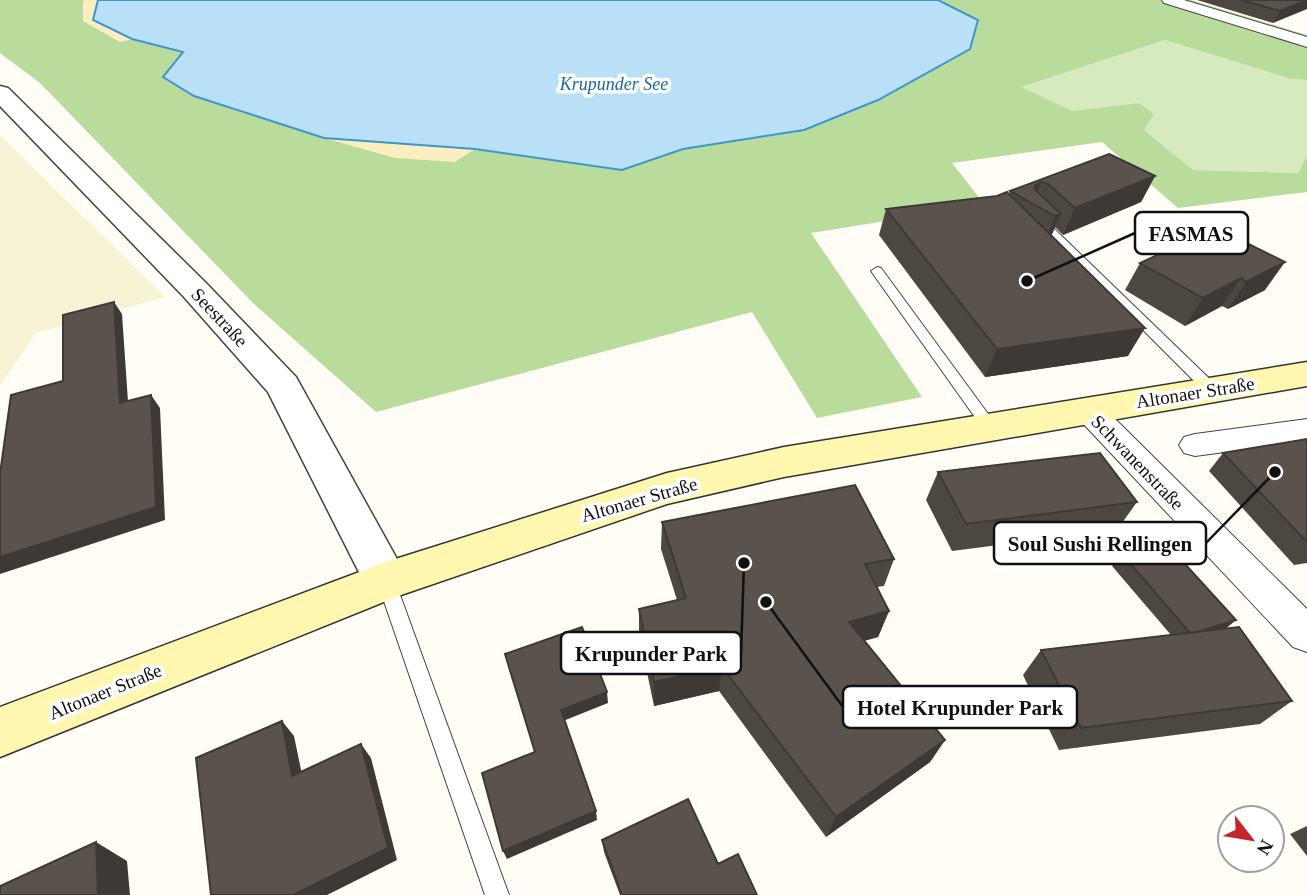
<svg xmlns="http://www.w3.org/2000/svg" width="1307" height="895" font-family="'Times New Roman',serif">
	<rect width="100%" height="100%" fill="#fffdf5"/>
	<path fill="#f6f3d4" d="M0,135L165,297L36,333L0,385Z"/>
	<path fill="#d5ebbd" d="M1165,40L1291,79L1307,80V155L1298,173L1193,170L1144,130L1140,103L1072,111L1020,87Z"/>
	<path fill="#b9dc9c" d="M0,0H98L93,20L132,39L184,52L163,77L194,96L324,138L475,149L622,170L683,149L804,130L878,100L970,49L978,20L938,0H1191L1307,35V80L1291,79L1165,40L1021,87L1072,111L1139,103L1154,114L1144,130L1193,170L1298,173L1307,155V192L1178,208L1102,142L952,163L985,205L811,233L922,397L817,418L752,312L376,412L253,303L40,83L0,53Z"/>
	<path fill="#fbeec1" d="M86,0H98L93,20L132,39L120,42L83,21V1Z
		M324,138L475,149L455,162L395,158Z"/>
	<path fill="#b9e0f7" stroke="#3f96cf" stroke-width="2" d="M98,0H938L978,20L970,49L878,100L804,130L683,149L622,170L475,149L324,138L194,96L163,77L183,52L132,39L93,20Z"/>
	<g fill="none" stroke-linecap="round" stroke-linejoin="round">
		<defs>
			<path id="service" d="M1038,216L1042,217L1216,385L1218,389L1216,393H1206L1032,219Z
				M877,267L881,268L994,422L997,426L994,430H984L871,271Z
				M386,573L392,576L395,581L509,895H485L377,581L380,576Z"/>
			<path id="minor" d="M1162,0H1184L1307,37V47L1164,3Z
				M1087,399L1098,402L1307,609V652L1293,647L1076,416L1072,409L1076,402Z
				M1307,419V441L1195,456L1184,453L1179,445L1184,437L1195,434Z"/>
			<path id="tertiary" d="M0,86L8,88L206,283L296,377L402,568L408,581L402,594L386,600L370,594L268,392L184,297L0,106Z"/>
			<path id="secondary" d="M1307,362V386L784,477L667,504L401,595L0,757V707L386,562L667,473L784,447Z"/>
		</defs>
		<use href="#service" stroke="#444" stroke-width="2"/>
		<use href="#minor" stroke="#444" stroke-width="2"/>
		<use href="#tertiary" stroke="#444" stroke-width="3"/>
		<use href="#secondary" stroke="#333" stroke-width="3"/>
		<use href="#service" fill="#fff" fill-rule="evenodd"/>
		<use href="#minor" fill="#fff" fill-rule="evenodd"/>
		<use href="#tertiary" fill="#fff" fill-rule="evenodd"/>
		<use href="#secondary" fill="#fff6b0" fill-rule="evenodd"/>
	</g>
	<path fill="#4d4742" d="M1197,0H1307L1273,23Z
		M1109,154L1155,176L1141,202L1063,235L1055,227L1051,236L1128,356L985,377L879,235L886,209L1009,195L1010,191Z
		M1216,228L1265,290L1228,309L1222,306L1185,326L1125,290L1140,263Z
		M1307,439V563L1294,565L1209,471L1223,453Z
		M938,472L1137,502L1117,530L952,551L926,500Z
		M662,522L894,559L884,586L877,587L889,611L878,637L864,641L945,740L930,762L826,837L719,691L654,706L639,634V609L677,600L661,549Z
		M1122,554L1226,628L1292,701L1260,724L1059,750L1023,675L1041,650L1171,635L1112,566Z
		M1307,826V856L1290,834Z
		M602,840L718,864L757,895H620L604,852Z"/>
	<path fill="#3f3936" d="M1307,0V9L1273,23L1280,11Z
		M1155,176L1141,202L1063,235L1075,208Z
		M1041,182L1033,204L1035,185Z
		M1061,214L1049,241L1044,243L1055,216Z
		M1285,262L1265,290L1228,309L1246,282Z
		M1241,278L1222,306L1185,326L1203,298Z
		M114,302L122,314L129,416L120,403Z
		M1145,328L1128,356L985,377L997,349Z
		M151,395L160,408L165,520L0,574V557Z
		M889,611L878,637L840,647L849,622Z
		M1236,620L1223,631L1191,634Z
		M722,667L719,691L654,706V682Z
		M607,692L608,703L563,721L561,710Z
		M282,721L294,736L305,789L292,776Z
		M945,740L930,762L826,837L836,817Z
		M361,744L371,758L397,860L327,895H293Z
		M596,811L597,820L507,859L503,851Z
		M96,842L127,861L130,895H98Z"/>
	<path fill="#5a524d" stroke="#3f3936" stroke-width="2" d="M1241,0H1307L1280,11Z
		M1109,154L1155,176L1075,208L1048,184L1041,182L1035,185L1034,189L1061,214L1055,216L1010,191Z
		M1007,192L1145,328L997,349L886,209L997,196Z
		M1216,228L1285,262L1246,282L1241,278L1203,298L1140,263Z
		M114,302L120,403L151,395L156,507L0,557V474L11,395L63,381V315Z
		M1307,439V542L1223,453Z
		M1100,453L1137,502L966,524L938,472Z
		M855,485L894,559L865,564L889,611L849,622L945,740L836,817L722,667L654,682L639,609L686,598L662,522Z
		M1164,541L1236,620L1197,632L1190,633L1122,554Z
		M582,627L607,692L561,710L596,811L503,851L482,773L535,752L505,654Z
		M1239,627L1292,701L1081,728L1041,650Z
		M282,721L292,776L361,744L388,848L293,895H211L196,758Z
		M688,799L718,864L738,854L757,895H622L602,840Z
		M96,842L98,895H0V886Z"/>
	<g text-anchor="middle" stroke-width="7" stroke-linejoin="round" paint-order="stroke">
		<g font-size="18" font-style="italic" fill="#1768a6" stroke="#fff">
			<text x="614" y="90">Krupunder See</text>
		</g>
		<g font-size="19" fill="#111" stroke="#fff">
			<text transform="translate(220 317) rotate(47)" y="7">Seestraße</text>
			<text transform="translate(1195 392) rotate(-9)" y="7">Altonaer Straße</text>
			<text transform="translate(1138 462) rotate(46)" y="7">Schwanenstraße</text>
			<text transform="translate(639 499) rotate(-16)" y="7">Altonaer Straße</text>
			<text transform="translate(105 691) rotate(-22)" y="7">Altonaer Straße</text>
		</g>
	</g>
	<path fill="none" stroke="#111" stroke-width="2.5" d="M1027 281L1135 233M1275 472L1206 543M744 563L741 653M766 602L843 707"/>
	<g fill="#111" stroke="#fff" stroke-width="2.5">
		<circle cx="1027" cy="281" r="7"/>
		<circle cx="1275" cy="472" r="7"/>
		<circle cx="744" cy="563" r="7"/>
		<circle cx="766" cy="602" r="7"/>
	</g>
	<g fill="#fff" stroke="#111" stroke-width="2.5">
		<rect x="1135" y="212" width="113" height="42" rx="7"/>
		<rect x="994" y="522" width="212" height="42" rx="7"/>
		<rect x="561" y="632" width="180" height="42" rx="7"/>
		<rect x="843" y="686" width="234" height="42" rx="7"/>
	</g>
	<g font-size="21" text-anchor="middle" font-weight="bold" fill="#111">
		<text x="1191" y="241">FASMAS</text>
		<text x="1100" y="551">Soul Sushi Rellingen</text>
		<text x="651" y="661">Krupunder Park</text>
		<text x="960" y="715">Hotel Krupunder Park</text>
	</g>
	<g transform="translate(1251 839) rotate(121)"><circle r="33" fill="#ffffff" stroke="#a0a0a0" stroke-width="2"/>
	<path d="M0-5L12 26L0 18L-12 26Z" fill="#c4262e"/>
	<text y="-10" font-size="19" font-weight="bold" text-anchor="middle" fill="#111111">N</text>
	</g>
</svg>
